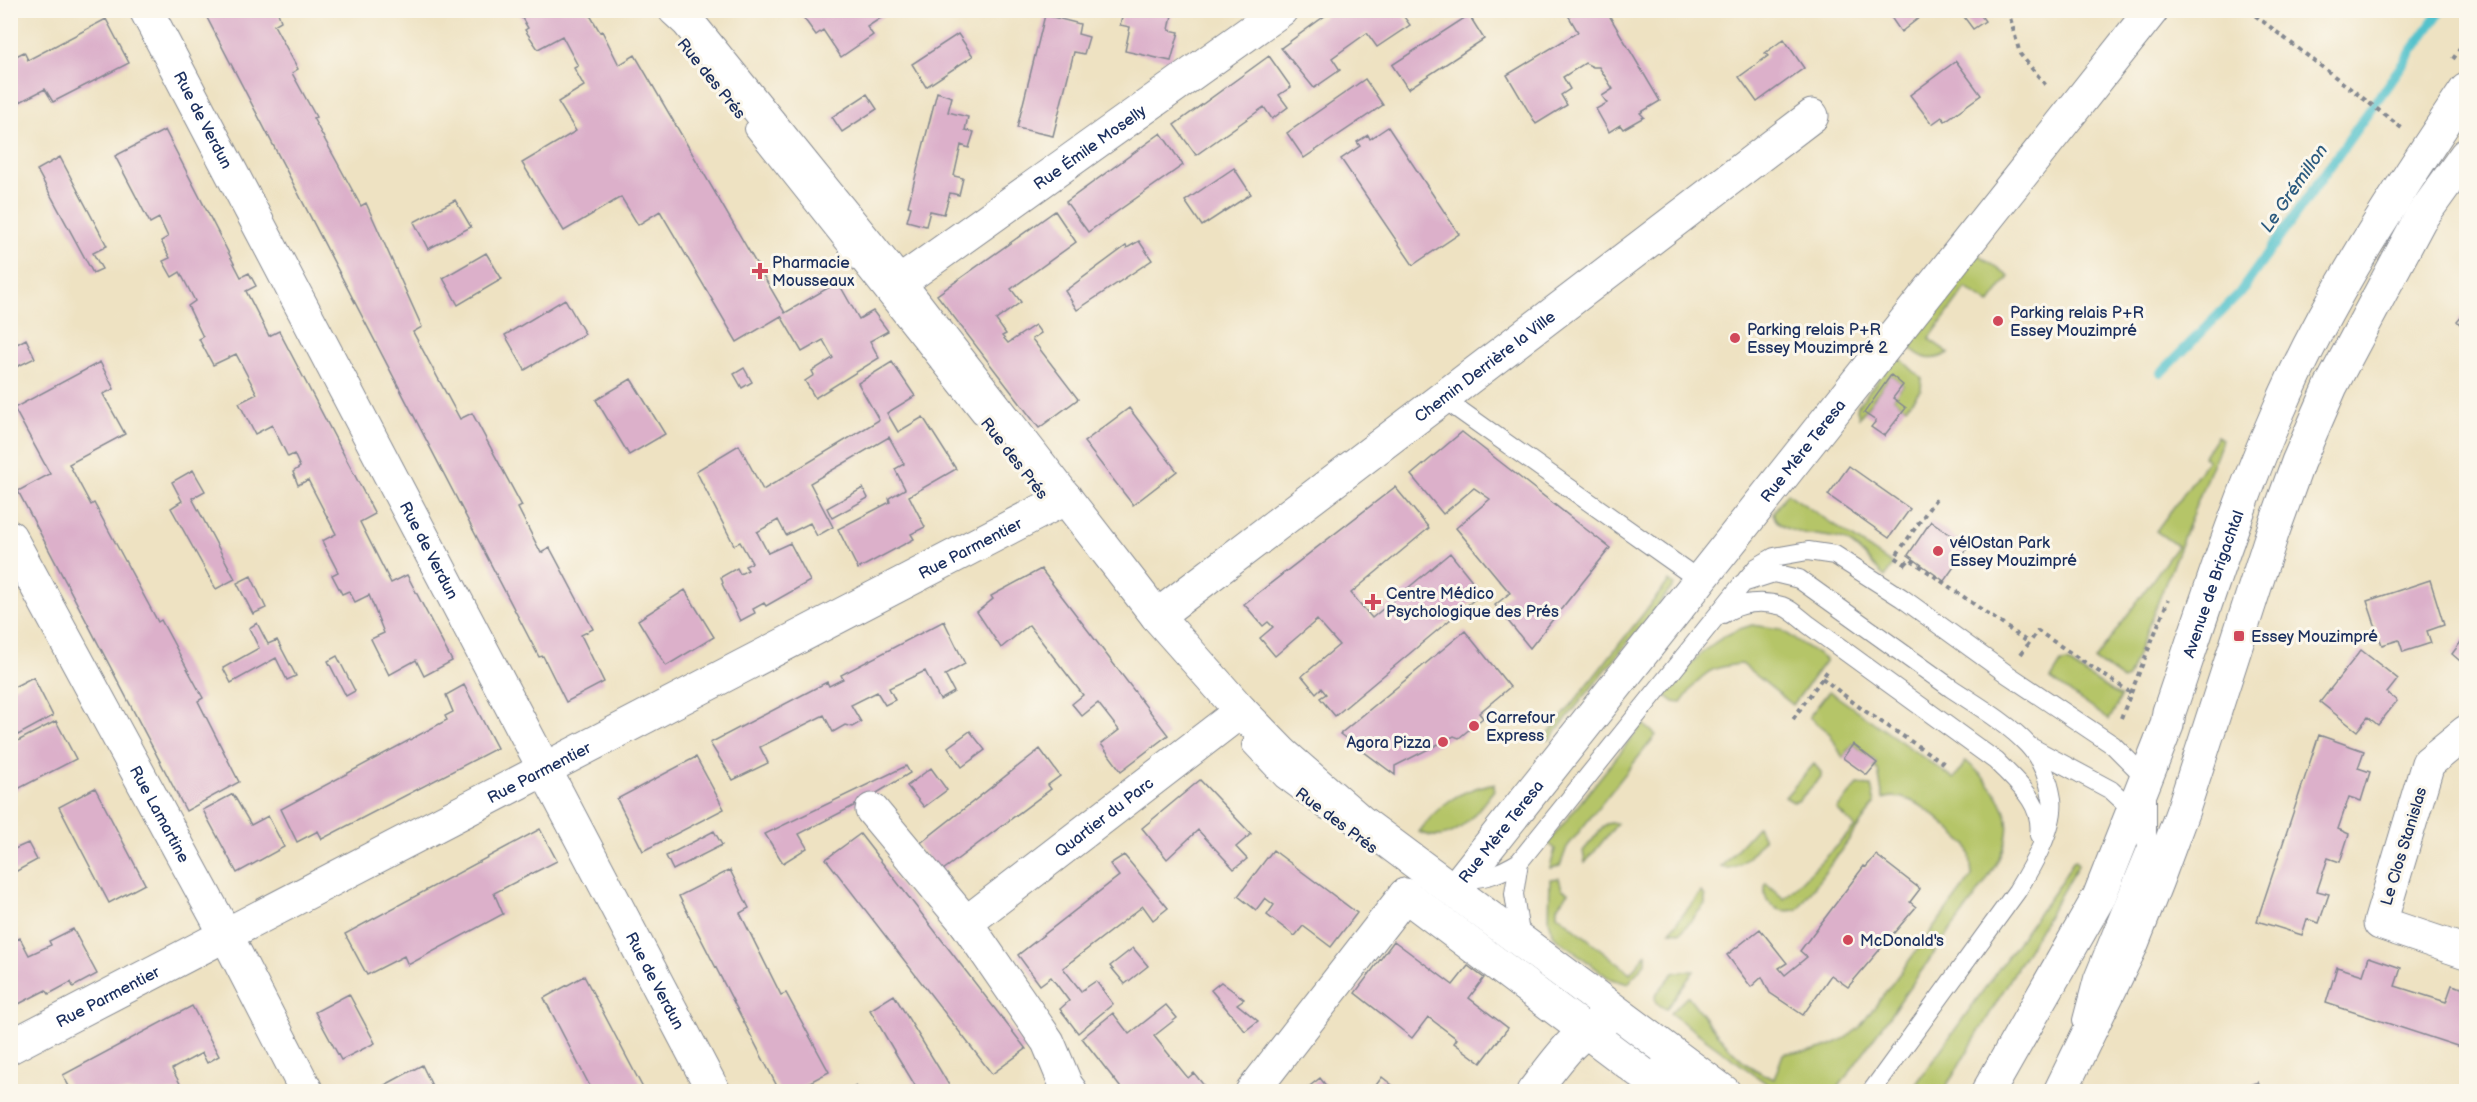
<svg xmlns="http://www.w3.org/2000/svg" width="2477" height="1102" font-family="'Balsamiq Sans',sans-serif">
	<rect width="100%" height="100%" fill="#fbf7ec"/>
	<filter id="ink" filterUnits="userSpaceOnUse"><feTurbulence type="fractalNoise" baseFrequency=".0167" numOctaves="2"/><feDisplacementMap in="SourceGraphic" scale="12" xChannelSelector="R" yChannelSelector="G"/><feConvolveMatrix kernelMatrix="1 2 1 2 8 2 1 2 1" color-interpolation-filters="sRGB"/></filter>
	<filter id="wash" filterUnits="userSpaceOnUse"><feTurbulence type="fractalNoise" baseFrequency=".008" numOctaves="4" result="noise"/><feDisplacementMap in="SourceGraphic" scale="24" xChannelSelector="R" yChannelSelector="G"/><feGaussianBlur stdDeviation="1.35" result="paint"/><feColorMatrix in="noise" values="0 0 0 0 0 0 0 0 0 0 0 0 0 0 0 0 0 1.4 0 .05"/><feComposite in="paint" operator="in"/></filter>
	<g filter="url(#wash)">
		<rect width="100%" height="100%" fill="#eee2c2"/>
		<path fill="#b5c567" stroke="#687a62" stroke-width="1.5" d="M1978,254L2009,277L1989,304L1966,288L1929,339L1949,353C1933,362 1922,360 1910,347L1909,341Z
			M1902,360L1922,379L1921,389L1906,408L1893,398L1903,385L1891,375L1859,418L1857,410L1858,405L1893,361Z
			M2217,436L2222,439L2128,678L2123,680L2095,660L2177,546L2156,531L2208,460L2203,457Z
			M1787,493L1893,565L1885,577C1872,566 1862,550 1848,542C1829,531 1779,540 1773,513Z
			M1669,581L1674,585L1550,739L1547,740V736Z
			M1752,625L1780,629L1826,660L1793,705L1742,664C1705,667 1702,675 1681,703L1674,702L1665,695C1688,665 1713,635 1752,625Z
			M2067,662L2120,697L2117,706L2109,720L2051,679L2061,663Z
			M1829,691L1954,779L1966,761C1986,778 2012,806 2007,834C2002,866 1966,909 1947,935C1910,987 1873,1039 1836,1091H1777L1670,1013L1688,996C1713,1028 1735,1064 1774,1079L1783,1054C1789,1051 1795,1053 1802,1052C1822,1051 1844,1041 1859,1028L1972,876L1970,855L1966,844C1943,825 1914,788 1883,799L1878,770L1874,767L1877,763L1853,744L1843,758L1830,734L1809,717Z
			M1643,724L1656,735L1567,847L1560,866L1550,868L1555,849L1548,843Z
			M1814,764L1821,772V777L1798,801L1793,802L1785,797Z
			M1490,784H1494V790C1475,813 1454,849 1419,832C1439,804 1457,792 1490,784Z
			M1858,785L1871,786L1875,804L1798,909C1780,915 1760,904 1766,883L1784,899L1855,827L1837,809Z
			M1611,823L1617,824L1585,863L1583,851L1606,824Z
			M1758,826L1764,839C1752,852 1740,873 1721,867Z
			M2076,860L2078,865L1944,1091H1911L2058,886L2073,861Z
			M1559,878L1562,889L1569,892L1557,907V914L1630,973L1646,954V961L1628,984L1609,978L1554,936L1549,921L1550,879Z
			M1701,892L1705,896V904L1681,932L1670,931Z
			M1683,971H1694L1666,1009L1656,1003L1655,995L1674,973Z"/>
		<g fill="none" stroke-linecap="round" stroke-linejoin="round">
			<path stroke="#55c2cc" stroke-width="10" d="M2161,373L2239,294L2441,10"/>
		</g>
		<g id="blocks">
			<path fill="#dcb0ca" d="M203,10H277L281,21L274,25L298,69L292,73L316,117L313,118L361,206L366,203L422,327L413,332L460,419L472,413L522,506L518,508L541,553L550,548L593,629L581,635L604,682L566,702L543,656L539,657Z
				M517,10H587L600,32L602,31L619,65L635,55L785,313L838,282L859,319L873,311L888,331L870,341L879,358L815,398L805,381L814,375L812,371L833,358L823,340L802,352L781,316L737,342L660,211L638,225L621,197L564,231L522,163L576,131L558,102L584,86L574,68L578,66L562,36L538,49L525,30L528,28Z
				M803,10H885L887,14L867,27L873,35L841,57L823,30L816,35L800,13Z
				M1124,10H1173L1169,30L1179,32L1171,61L1125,51L1130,27L1120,25Z
				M1333,10H1399L1410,25L1377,47L1367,33L1332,58L1340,70L1314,88L1281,48Z
				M1565,10H1606L1660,101L1640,113L1644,117L1623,129L1620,125L1609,132L1596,109L1607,103L1602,96L1613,89L1599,67H1593L1585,63L1563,77L1570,89L1561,95L1567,105L1536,124L1507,75L1578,32Z
				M1886,10H1929L1901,32Z
				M1973,10H1977L1985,21L1973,29L1964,17Z
				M1045,15L1080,24L1078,34L1089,37L1084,54L1074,52L1053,136L1017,128Z
				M1469,15L1484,39L1408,89L1392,65Z
				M106,19L129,63L53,102L45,89L10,107V59L24,52L28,60Z
				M958,34L973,56L926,87L912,64Z
				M1784,39L1804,68L1757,102L1739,77L1768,56L1765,53Z
				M1269,56L1291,87L1279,95L1288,107L1272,119L1264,107L1196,155L1174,125Z
				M1956,61L1981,95L1945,121L1942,117L1932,124L1910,95Z
				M1365,79L1383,105L1304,158L1287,133Z
				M937,92L952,97L948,112L968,117L965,130L974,132L969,148L961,145L954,176L963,178L959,195L950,193L944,214L930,211L926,226L907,221L911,207L908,206Z
				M867,94L877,109L842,132L832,117Z
				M1388,127L1459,234L1413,265L1341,159L1360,146L1357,142L1368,135L1370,139Z
				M165,130L241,277L249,273L256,286L246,291L269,336L279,331L375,514L360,522L391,583L407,575L452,661L424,676L416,660L389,675L371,639L384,633L369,595L355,602L349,591L342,594L332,575L338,572L322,541L336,534L308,480L298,485L293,472L300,467L294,454L288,457L272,425L255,434L239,403L257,394L236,354L213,365L199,339L203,337L188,306L195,301L180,272L172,277L163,261L170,258L161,241L168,237L159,218L150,223L115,156Z
				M1161,133L1183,165L1088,232L1066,202Z
				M60,157L107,246L93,253L102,269L93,273L37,170Z
				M1234,168L1251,194L1202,226L1185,201Z
				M455,200L471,227L428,249L414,222Z
				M1055,211L1076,242L1011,289L1021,302L996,320L1006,334L1002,336L1008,343L1035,325L1041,333L1032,339L1078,399L1039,428L937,295Z
				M1139,241L1152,260L1077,310L1065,291L1126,246L1127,248Z
				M486,253L502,279L458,305L443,278Z
				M565,299L585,334L525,370L505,335Z
				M2466,311V331L2457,321Z
				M10,330L17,344L26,339L35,358L10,370Z
				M100,362L114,389L103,394L125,434L69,464L91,505L94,503L158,622L161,620L203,698L198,701L239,782L186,811L18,491L50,474L14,408Z
				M892,362L915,396L887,413L898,432L923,417L956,469L909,496L925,527L911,534L914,539L858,569L838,529L890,502L889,498L905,489L895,469L904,464L889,437L810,483L833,527L817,536L810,523L786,535L778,520L757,532L768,553L790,543L810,581L766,606L764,603L753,609L755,613L740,621L722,584L723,583L721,577L737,568L740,574L748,570L745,566L752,563L740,542L734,545L696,471L739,445L763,490L879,420L858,383Z
				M744,368L752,382L742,388L734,374Z
				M1891,375L1903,385L1893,398L1906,408L1884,436L1871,427L1876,421L1864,413Z
				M631,379L665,434L629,455L596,400Z
				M1129,408L1177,471L1133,505L1084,442Z
				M1462,432L1610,548L1530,648L1495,605L1510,593L1456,528L1490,499L1474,488L1443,514L1411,475Z
				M1849,466L1910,509L1889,538L1828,495Z
				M193,470L205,491L192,498L235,579L216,589L171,508L182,501L172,482Z
				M1395,487L1429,528L1351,593L1372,618L1450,553L1482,593L1335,716L1320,698L1326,694L1321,688L1316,693L1302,676L1339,645L1317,620L1275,656L1260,638L1273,627L1268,622L1263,626L1244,604Z
				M863,488L868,498L832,518L827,508Z
				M1931,521L1968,547L1944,581L1908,555Z
				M1041,569L1168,735L1121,771L1101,744L1119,730L1098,703L1082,716L1072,704L1083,695L1029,625L1001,648L977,612L993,599L991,596Z
				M251,576L266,608L253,614L237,583Z
				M2430,580L2444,625L2427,631L2431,643L2403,652L2399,640L2382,645L2367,601Z
				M685,590L714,637L666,666L638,620Z
				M944,621L965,664L945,675L954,692L940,700L925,671L889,688L895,700L885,705L877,692L851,705L861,722L852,727L845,725L833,732L824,715L760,747L768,763L733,780L710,743L827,682L829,686L843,679L841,675Z
				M257,623L268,644L277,640L296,676L287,680L276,658L231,683L223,668L259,648L249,628Z
				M1465,631L1510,687L1479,713L1483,718L1459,738L1454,736L1395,766V775L1340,734Z
				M2466,635V666L2452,654Z
				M2361,650L2398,679L2387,693L2397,701L2378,725L2368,717L2357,731L2320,702Z
				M337,656L355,691L346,696L328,661Z
				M33,677L53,716L18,735L10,721V689Z
				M464,685L497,748L322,839L318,831L297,842L281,809L447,720L445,716L453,712L446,695Z
				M56,721L76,759L14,791L10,784V745Z
				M970,731L985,750L962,767L948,747Z
				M2319,735L2364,751L2358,768L2370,772L2361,801L2349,797L2338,829L2349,834L2340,862L2328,858L2317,891L2329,894L2319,923L2307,919L2302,935L2257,921Z
				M1853,744L1877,763L1867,775L1843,758Z
				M1040,749L1060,776L1048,785L1051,789L939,873L918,845Z
				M696,757L724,809L643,851L617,799Z
				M906,766L910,773L867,799L799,834L807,848L783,863L765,834Z
				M931,768L947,790L924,807L907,786Z
				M1200,780L1251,834L1236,847L1247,859L1234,869L1198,830L1167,859L1142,828Z
				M95,788L145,884L109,903L59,807Z
				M233,794L251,825L268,816L284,847L237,873L203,810Z
				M540,829L557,861L494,893L503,914L408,965L404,956L367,975L345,934Z
				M714,831L722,845L673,870L666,856Z
				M860,834L1026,1049L992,1074L826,859Z
				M28,843L37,860L15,872L10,864V851Z
				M1273,850L1357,913L1331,947L1303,926L1295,936L1267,915L1274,905L1265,898L1256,910L1238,896Z
				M1124,855L1168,908L1153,920L1143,906L1063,968L1081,991L1096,981L1113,1004L1078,1033L1060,1009L1069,1001L1051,977L1040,985L1018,955L1119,876L1110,864Z
				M1876,855L1920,889L1910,902L1916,907L1848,987L1831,975L1803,1015L1770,993L1762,977L1751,987L1727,955L1760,929L1787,963L1779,968L1785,975L1807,957L1800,951L1864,866L1866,867Z
				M730,870L749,908L740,913L781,995L786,993L829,1072L791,1092H780L679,896Z
				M73,929L97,974L73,987L71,982L49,994L46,990L11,1008L10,943L20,938L29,955L51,945L49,941Z
				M1394,941L1453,985L1468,966L1484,978L1469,998L1508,1028L1481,1063L1454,1043L1457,1039L1428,1017L1412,1038L1355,993Z
				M1133,948L1148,966L1125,984L1110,966Z
				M2369,957L2401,968L2395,986L2446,1002L2452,985L2466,989V1049L2326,1003L2337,967L2363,975Z
				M584,976L605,1016L645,1092H593L544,998Z
				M1221,982L1244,999L1237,1004L1258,1021L1245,1031L1211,990Z
				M349,994L375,1043L341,1060L315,1012Z
				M894,995L940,1070L953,1092H919L893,1049L870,1010Z
				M1166,1005L1177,1018L1154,1036L1188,1078L1194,1073L1209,1092H1124L1082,1038L1113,1013L1129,1034Z
				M192,1006L219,1056L207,1063L202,1053L172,1069L183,1089L178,1092H72L63,1075Z
				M422,1065L435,1092H372Z
				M1382,1077L1401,1092H1371Z
				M1320,1078L1331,1092H1302Z
				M2258,1082L2262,1092H2232V1091Z
				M856,1085L859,1092H844Z"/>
		</g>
	</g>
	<g filter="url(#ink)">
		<use href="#blocks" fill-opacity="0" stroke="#848890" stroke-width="1.5"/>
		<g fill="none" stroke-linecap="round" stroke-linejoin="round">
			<defs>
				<path id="lane" d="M754,129L981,415
					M1444,399L1699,580
					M1746,580L1757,567L1774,557L1808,551L1835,555L1902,598L2007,674L2113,745L2147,779V847L2093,978L2082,1020
					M1723,614C1740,602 1762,600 1782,606C1791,609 1801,619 1809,625L1996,761C2016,782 2044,803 2039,835
					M1251,745L1283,779L1325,810
					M2029,746L2111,790L2137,814
					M1519,862L1514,894L1521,940
					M1460,879C1483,879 1500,874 1519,862L1743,583L1774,573L1799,579C1850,616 1901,652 1951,688C1975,704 2009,724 2028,745C2041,759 2049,780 2052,799C2056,826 2031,868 2017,891L1871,1092
					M1660,1064L1695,1092"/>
				<g id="street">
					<path id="s1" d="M146,10L714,1092"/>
					<path d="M675,10L688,22L899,283L1157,616L1241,711L1283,754L1360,821L1724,1092"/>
					<path id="s2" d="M899,283L1281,10"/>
					<path id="s3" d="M10,537L226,935L307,1092"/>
					<path id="s4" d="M1157,616L1812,116"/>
					<path d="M2466,732L2428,763L2380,923L2466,952"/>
					<path d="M872,810L966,923L1048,1042L1066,1085L1071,1092"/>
					<path id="s5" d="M1454,890L2152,10"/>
					<path d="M1405,895L1667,1092"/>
					<path id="s6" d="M966,923L1241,711"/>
					<path id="s7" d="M10,1047L1066,498"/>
					<path d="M1252,1092L1405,895"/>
					<path d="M1533,1092C1555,1064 1573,1035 1604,1020"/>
				</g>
				<g id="secondary">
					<path id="s8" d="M1988,1092L2099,897L2167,725L2169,712C2203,612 2235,510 2278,412C2327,298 2397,193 2466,90"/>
					<path d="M2060,1092L2131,946L2157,880L2183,810L2272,534L2298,462L2331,386L2420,219L2466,155"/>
				</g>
			</defs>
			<use href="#lane" stroke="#848890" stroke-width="20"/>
			<use href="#street" stroke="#848890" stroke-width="35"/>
			<use href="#secondary" stroke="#848890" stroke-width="35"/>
			<path stroke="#848890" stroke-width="4" stroke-dasharray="4.5 4.5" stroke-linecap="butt" d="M2008,10L2020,54L2048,88
				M2248,10L2403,129
				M2453,59L2466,40
				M1905,564L1910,559L2029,643
				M1904,566L1905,564L1895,557L1937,497
				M2021,654L2038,631L2131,693
				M1822,678L1862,709L1945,764
				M2121,718L2168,600
				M1793,719L1828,670"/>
			<use href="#lane" stroke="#fff" stroke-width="18"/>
			<use href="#street" stroke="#fff" stroke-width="33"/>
			<use href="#secondary" stroke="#fff" stroke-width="33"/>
		</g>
	</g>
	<g fill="#d1495b" stroke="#fbf7ec" stroke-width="2">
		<path d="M757 262h6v6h6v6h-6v6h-6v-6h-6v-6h6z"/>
		<circle cx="1998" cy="321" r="6"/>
		<circle cx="1735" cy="338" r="6"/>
		<circle cx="1938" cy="551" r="6"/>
		<path d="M1370 593h6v6h6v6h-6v6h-6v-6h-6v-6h6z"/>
		<rect x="2233" y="630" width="12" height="12" rx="3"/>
		<circle cx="1474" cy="726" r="6"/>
		<circle cx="1443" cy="742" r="6"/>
		<circle cx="1848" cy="940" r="6"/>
	</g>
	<g text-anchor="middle" stroke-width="6" stroke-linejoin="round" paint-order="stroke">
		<g font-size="16" fill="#1b2f5e" stroke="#fbf7ec">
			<text transform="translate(712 78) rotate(51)" y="6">Rue des Prés</text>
			<text dy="6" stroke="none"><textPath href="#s1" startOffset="124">Rue de Verdun</textPath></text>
			<text dy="6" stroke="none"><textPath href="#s2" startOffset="234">Rue Émile Moselly</textPath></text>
			<text dy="6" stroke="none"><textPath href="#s4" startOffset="412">Chemin Derrière la Ville</textPath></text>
			<text dy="6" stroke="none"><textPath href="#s5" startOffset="561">Rue Mère Teresa</textPath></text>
			<text transform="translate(1015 458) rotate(52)" y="6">Rue des Prés</text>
			<text dy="6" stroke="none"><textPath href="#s7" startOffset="1082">Rue Parmentier</textPath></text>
			<text dy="6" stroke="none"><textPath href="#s1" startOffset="610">Rue de Verdun</textPath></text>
			<text dy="6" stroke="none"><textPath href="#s8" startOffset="558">Avenue de Brigachtal</textPath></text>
			<text dy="6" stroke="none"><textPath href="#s7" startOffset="596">Rue Parmentier</textPath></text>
			<text dy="6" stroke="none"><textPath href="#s3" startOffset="315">Rue Lamartine</textPath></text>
			<text dy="6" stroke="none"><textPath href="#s6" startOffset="174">Quartier du Parc</textPath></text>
			<text transform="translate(1337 820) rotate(37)" y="6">Rue des Prés</text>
			<text dy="6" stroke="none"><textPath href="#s5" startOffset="75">Rue Mère Teresa</textPath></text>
			<text transform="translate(2403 846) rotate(-73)" y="6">Le Clos Stanislas</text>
			<text dy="6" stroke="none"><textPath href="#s1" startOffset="1096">Rue de Verdun</textPath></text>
			<text dy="6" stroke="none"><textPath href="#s7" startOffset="110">Rue Parmentier</textPath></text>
		</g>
		<g font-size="16" fill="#1b2f5e" stroke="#fbf7ec" text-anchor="start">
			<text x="772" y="268">Pharmacie<tspan x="772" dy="18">Mousseaux</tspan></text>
			<text x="2010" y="318">Parking relais P+R<tspan x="2010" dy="18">Essey Mouzimpré</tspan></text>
			<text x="1747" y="335">Parking relais P+R<tspan x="1747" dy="18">Essey Mouzimpré 2</tspan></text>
			<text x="1950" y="548">vélOstan Park<tspan x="1950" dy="18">Essey Mouzimpré</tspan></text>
			<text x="1386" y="599">Centre Médico<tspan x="1386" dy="18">Psychologique des Prés</tspan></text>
			<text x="2251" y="642">Essey Mouzimpré</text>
			<text x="1486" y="723">Carrefour<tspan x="1486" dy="18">Express</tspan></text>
			<text x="1431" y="748" text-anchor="end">Agora Pizza</text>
			<text x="1860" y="946">McDonald's</text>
		</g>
		<g font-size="18" font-style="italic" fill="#2c5b7f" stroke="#fbf7ec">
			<text transform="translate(2294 188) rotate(-55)" y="6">Le Grémillon</text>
		</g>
	</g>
	<rect width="2477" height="1102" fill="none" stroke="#fbf7ec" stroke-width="36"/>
</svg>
